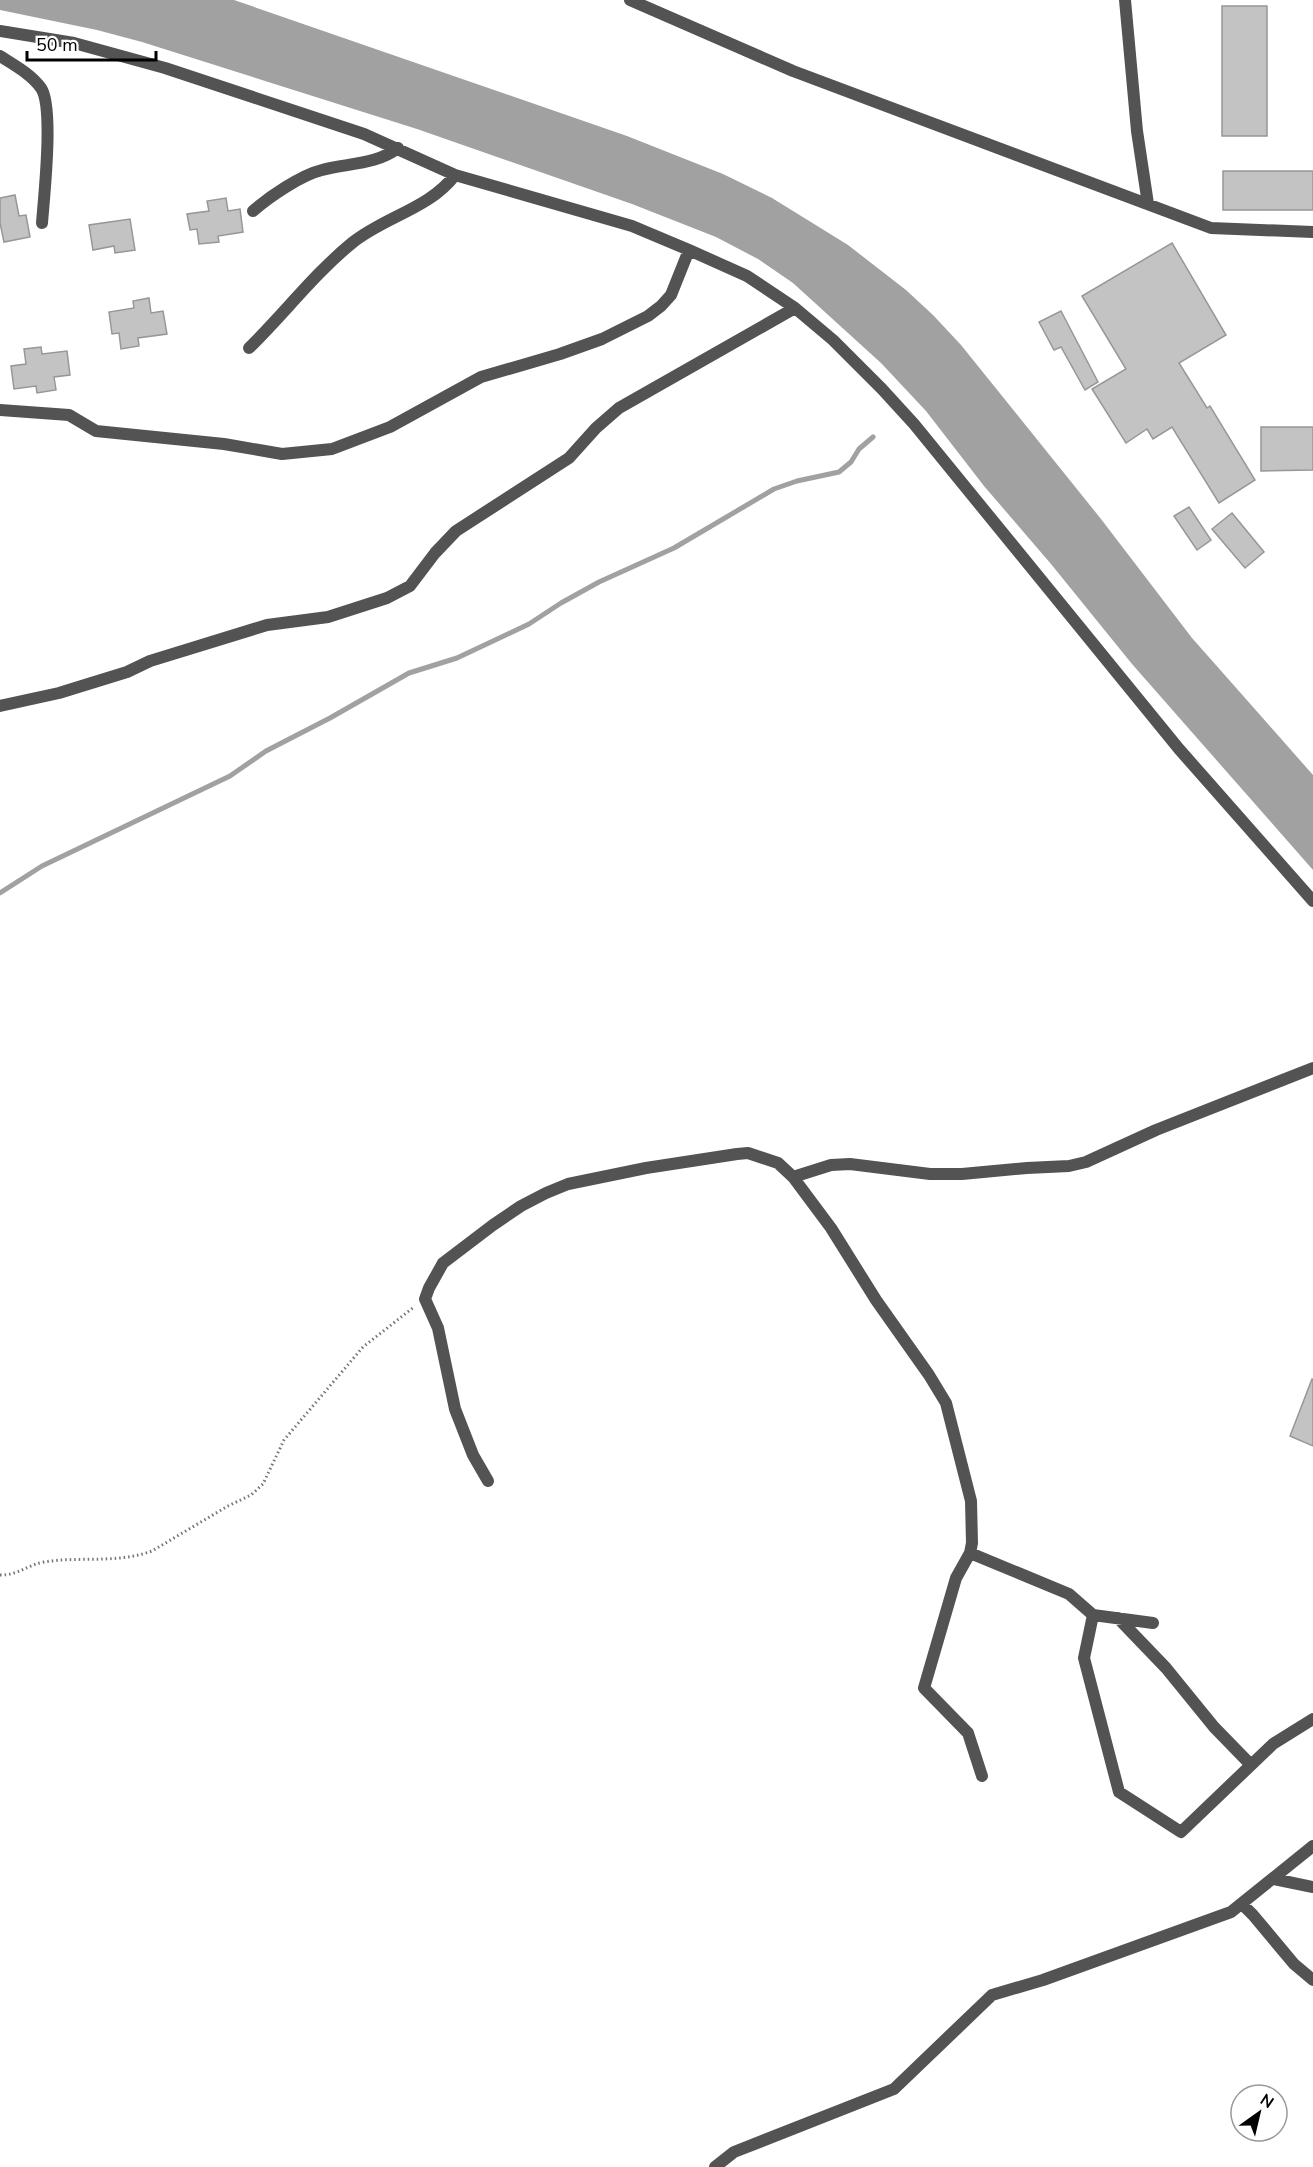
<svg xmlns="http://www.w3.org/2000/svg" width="1313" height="2167" font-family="'Nunito Sans',sans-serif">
	<rect width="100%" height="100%" fill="#fff"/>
	<path fill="#a1a1a1" d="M0,0H234L627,136L723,174L772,198L848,245L906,290L933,315L961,345L1101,519L1192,638L1313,775V870L1132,664L1051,564L984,486L926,411L881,363L793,283L758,259L716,237L632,204L417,129L142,42L97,30L0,10Z"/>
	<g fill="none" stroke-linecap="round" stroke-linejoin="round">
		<path stroke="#a1a1a1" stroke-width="5" d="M0,893L42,866L230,776L266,751L330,718L409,673L457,658L529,624L561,603L599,582L674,548L774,489L797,481L839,472L851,462L859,449L873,437"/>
	</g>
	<path fill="#c3c3c3" stroke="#979797" stroke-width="1.5" d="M1222,6H1267V136H1222Z
		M1223,171H1313V210H1223Z
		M15,195L19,216L26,215L30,237L4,242L0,223V198Z
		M226,198L228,211L240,209L243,232L218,236L219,242L199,244L197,229L190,230L187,214L209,211L207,201Z
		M130,219L135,250L115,253L114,246L93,250L89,225Z
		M1172,243L1226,335L1179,363L1207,408L1210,406L1255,480L1219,503L1172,427L1153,439L1147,429L1126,443L1092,389L1126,369L1082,296Z
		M149,298L151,313L163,311L167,334L138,338L139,346L121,349L119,333L112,334L109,312L134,308L133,301Z
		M1061,311L1098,382L1085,390L1061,347L1054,350L1039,322Z
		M41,347L42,354L67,351L70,375L54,377L56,390L37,393L36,386L14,389L11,366L26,364L24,349Z
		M1261,427H1313V470L1261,471Z
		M1189,507L1211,540L1197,550L1174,516Z
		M1232,513L1264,552L1245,568L1212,529Z
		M1312,1379H1313V1446L1290,1436Z"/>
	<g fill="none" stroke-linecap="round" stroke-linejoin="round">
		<path stroke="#757575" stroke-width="3" stroke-dasharray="1.5 3" stroke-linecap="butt" d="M0,1575C19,1575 27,1565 44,1562C80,1556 117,1564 152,1551L228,1506L251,1495L263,1484L284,1440L363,1347L414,1307"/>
		<path stroke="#535353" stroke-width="12" d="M630,0L793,71L1211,228L1313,232
			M1125,0L1137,131L1148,204
			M0,31L74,43L165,68L364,134L455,175L632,226L689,250L747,276L795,308L833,340L882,389L914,424L1179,749L1313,901
			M0,56C14,65 31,74 41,88C54,107 44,196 42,223
			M253,211C269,197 301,175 322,170C347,163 376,165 398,148
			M249,348C284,314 314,274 352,243C386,216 429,209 455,175
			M0,410L69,415L96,431L224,444L282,454L332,449L390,427L481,377L560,354L602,339L648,316L661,306L671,295L689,250
			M0,706L59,693L127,672L150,661L267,625L328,617L387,598L410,586L435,553L456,531L569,458L596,428L619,408L795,308
			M793,1177L831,1165L850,1164L930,1174H962L1027,1168L1069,1166L1086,1162L1156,1130L1313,1068
			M488,1481L473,1455L455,1409L438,1328L425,1299L429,1288L443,1263L493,1225L521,1206L546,1193L568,1184L646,1168L737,1154L748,1153L778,1163L793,1177L831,1228L876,1300L929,1375L946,1403L971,1501L972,1543L970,1553L956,1578L924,1688L968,1733L982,1776
			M970,1553L1069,1594L1093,1615L1084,1658L1119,1792L1181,1832L1273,1744L1313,1719
			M1093,1615L1153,1623
			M1118,1618L1166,1668L1214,1727L1251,1765
			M1274,1879L1313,1887
			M1242,1904L1253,1915L1294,1964L1313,1980
			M715,2167L734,2152L894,2089L992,1995L1043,1980L1231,1912L1313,1846"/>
	</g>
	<g transform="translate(1259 2113) rotate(34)"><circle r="28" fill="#ffffff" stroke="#999999" stroke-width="1.5"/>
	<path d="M0-4.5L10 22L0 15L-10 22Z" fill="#000000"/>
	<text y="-9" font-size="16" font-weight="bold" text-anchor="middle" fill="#000000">N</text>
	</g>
	<path d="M27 51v9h129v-9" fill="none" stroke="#000000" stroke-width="3"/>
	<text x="36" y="51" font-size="18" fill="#000000" stroke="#ffffff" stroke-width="4.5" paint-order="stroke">50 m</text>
</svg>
